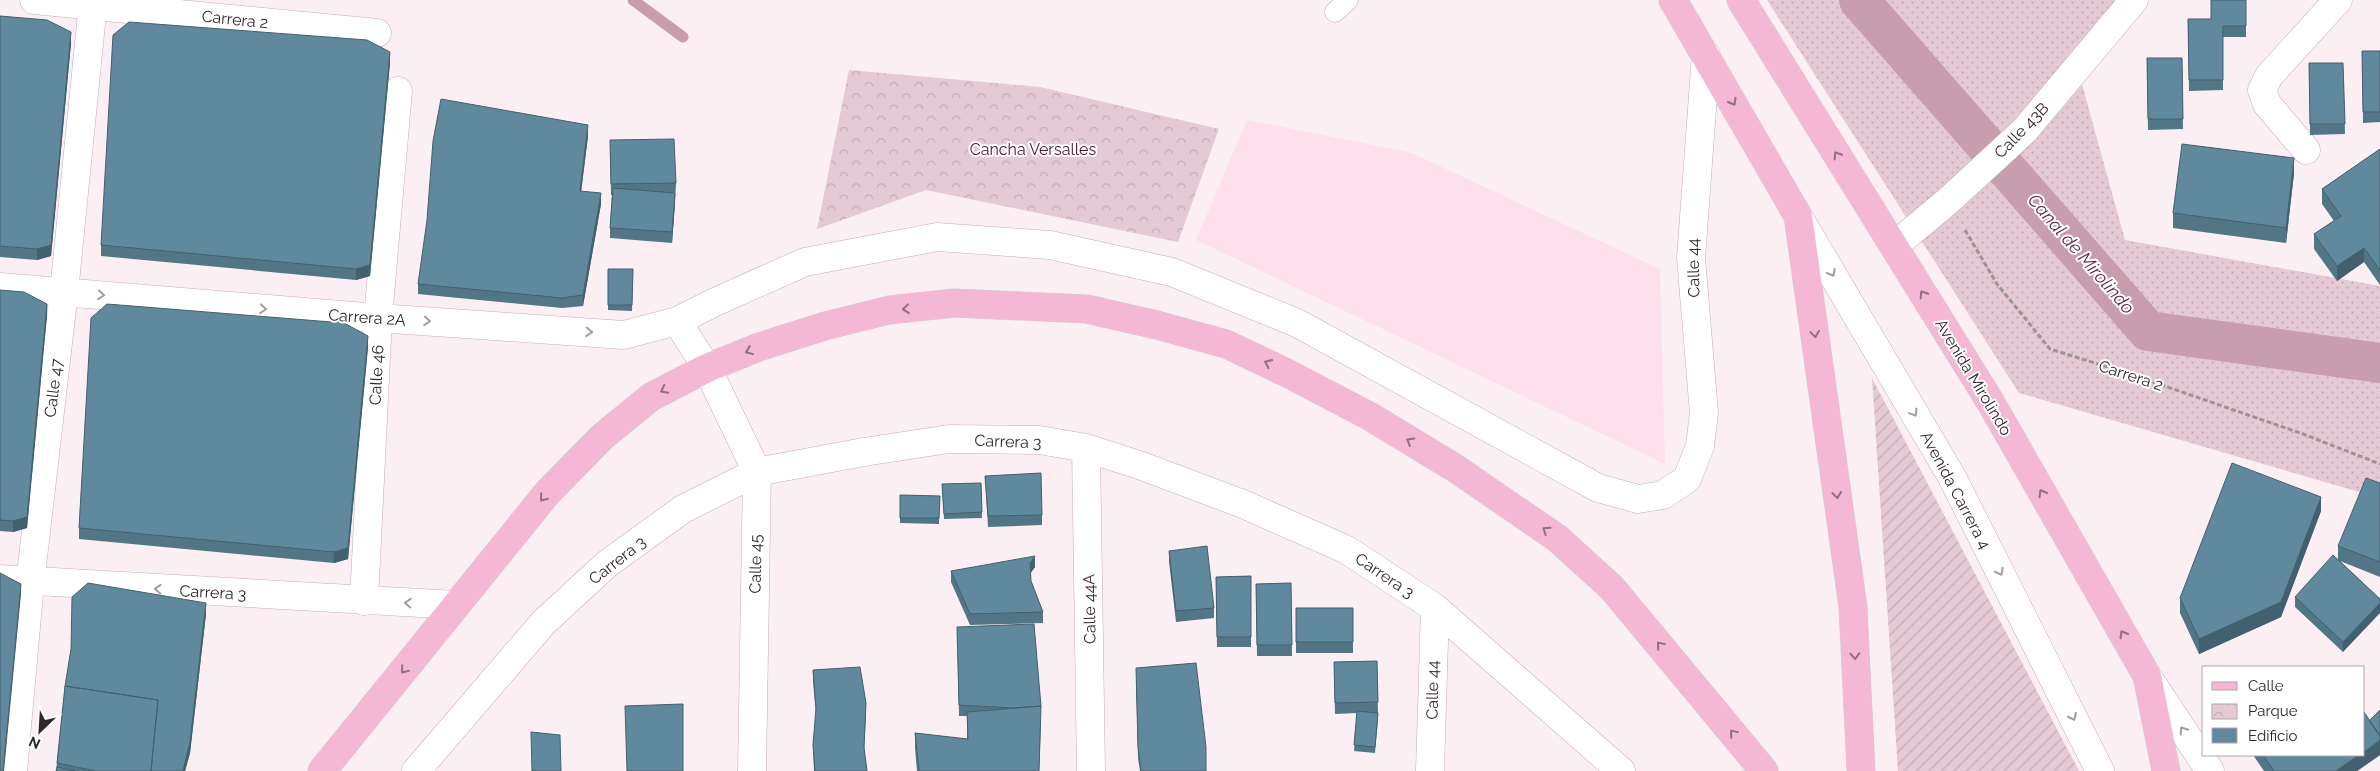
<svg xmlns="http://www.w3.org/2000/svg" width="2380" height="771" font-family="Raleway,sans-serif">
	<defs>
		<pattern id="grass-dots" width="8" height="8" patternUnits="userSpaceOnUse" patternTransform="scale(1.25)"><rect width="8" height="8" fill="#e5c9d4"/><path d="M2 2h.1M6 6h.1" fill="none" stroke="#c5acb6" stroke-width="1.8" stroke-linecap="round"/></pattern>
		<pattern id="park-crowns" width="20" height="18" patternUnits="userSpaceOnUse" patternTransform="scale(1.25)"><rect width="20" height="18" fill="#e5c9d4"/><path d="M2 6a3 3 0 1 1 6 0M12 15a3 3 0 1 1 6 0" fill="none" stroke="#c5acb6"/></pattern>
		<pattern id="garden-furrows" width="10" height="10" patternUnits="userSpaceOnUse" patternTransform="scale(1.25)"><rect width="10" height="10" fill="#e5c9d4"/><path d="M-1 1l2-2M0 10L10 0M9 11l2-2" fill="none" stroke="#c5acb6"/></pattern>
	</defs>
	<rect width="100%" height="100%" fill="#fceff4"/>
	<path fill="#fee0ec" d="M1247,120L1412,153L1660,269L1665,464L1196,240Z"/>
	<path fill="url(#grass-dots)" d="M1767,0H2135L2080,77L2125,240L2380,286V498L2019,393Z"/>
	<path fill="url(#park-crowns)" d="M849,70L1040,87L1219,129L1178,242L926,190L817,229Z"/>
	<path fill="url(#garden-furrows)" d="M1872,378L2079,771H1898Z"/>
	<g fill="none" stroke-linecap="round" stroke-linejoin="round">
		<path stroke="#c89eaf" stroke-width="11" d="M633,0L683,37"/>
		<path stroke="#c89eaf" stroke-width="40" d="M1859,0L2148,331L2380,363"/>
		<defs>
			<path id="service" d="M1335,12L1348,0"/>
			<path id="minor" d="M34,0L377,33
				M2306,150L2267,104L2262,90L2269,76L2338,0
				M1894,246L1948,201L2025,130L2134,0
				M0,287L378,318L624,335L677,321L715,302L805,262L937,237L1050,245L1172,272L1297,323L1598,488L1638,499L1663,495L1687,479L1700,446L1704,413L1691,258L1706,55
				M677,321L707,368L757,472L752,771
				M1086,448L1091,771
				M0,579L456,605
				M364,601L378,318L398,91
				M13,771L30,583L64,292L93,4
				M416,771L544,622L607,564L683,509L757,472L864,452L949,439L1039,440L1086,448L1142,466L1243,504L1347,550L1435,608L1621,771
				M1430,771L1435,608"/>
			<path id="secondary" d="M1798,216L1952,477L2100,771
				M2147,676L2210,771"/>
			<path id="primary" d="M1673,0L1798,216L1853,607L1861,771
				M1741,0L1991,403L2147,676L2166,771
				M322,771L548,492L602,437L651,397L707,368L759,347L825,326L889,310L954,303L1087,309L1157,325L1226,344L1285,372L1371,417L1455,468L1557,538L1612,588L1764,771"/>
		</defs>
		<use href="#service" stroke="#c7abb7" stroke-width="21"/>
		<use href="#minor" stroke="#c7abb7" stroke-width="29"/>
		<use href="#secondary" stroke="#c7abb7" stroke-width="29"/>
		<use href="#primary" stroke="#d1cfd0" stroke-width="29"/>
		<path stroke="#9e9296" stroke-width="3" stroke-dasharray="5 2.5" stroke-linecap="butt" d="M1965,230L1997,284L2050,349L2130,374L2303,434L2380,464"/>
		<use href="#service" stroke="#fff" stroke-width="20"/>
		<use href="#minor" stroke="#fff" stroke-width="28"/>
		<use href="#secondary" stroke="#fff" stroke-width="28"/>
		<use href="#primary" stroke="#f5b8d4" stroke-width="28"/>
	</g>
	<path fill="#537687" d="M2246,0V37H2223V90L2189,91L2188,19H2211Z
		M0,16L71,43L51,256L37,260L0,257Z
		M2362,51H2380V122L2363,123Z
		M2147,58H2182L2183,129L2148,130Z
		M390,63L370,276L356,280L101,256V245Z
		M2309,63H2343L2345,134L2310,135Z
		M588,136L581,191L601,204L583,306L562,308L418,294V284Z
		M610,140L676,183L675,203L672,243L610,238V228L612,195H611Z
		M2380,149V285L2364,262L2337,281L2314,249V234L2334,221L2322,204V189Z
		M2294,173L2286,243L2173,228V213Z
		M608,269H633L632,311L608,310Z
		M0,290L47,315L27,528L13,532L0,531Z
		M368,347L348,559L334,563L79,539V528Z
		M985,476L1042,515V525L988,527Z
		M981,483L982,518L944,519L942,484Z
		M2380,483V577L2340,561L2380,599L2343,652L2295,607V597L2338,560V546Z
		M900,495L940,496L939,524L900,523Z
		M2321,511L2281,617L2199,654L2180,613V598Z
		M1169,551L1214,608V618L1176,622L1169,562Z
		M1035,567L1030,573L1031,581L1043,612V623L970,625L951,582V571Z
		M1251,576V647H1217L1216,577Z
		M1291,583L1292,656H1257L1256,584Z
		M1296,608H1353V653H1296Z
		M206,614L190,753L185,771H56L65,686Z
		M957,627L1041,721L1039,771H917L915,748V733L967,739V716H959Z
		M1377,661L1378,713H1373L1378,719L1375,753L1354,751L1357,713L1335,714L1334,662Z
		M813,670L866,714L864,749L867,771H814L813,745L816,714L813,681Z
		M1136,679L1206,771H1140L1138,758Z
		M2253,755H2380L2357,771H2264Z"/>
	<path fill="#43606e" d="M71,32V43L51,256L37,260V249Z
		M390,52V63L370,276L356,280V269Z
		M588,125V136L580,201V191Z
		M2294,158V173L2286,243V228Z
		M601,193V204L583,306V295Z
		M675,193V203L672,243V232Z
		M2364,248V262L2337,281V266Z
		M47,304V315L27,528L13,532V521Z
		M368,336V347L348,559L334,563V552Z
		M2321,497V511L2281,617L2199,654V639Z
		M1035,556V567L1030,574V563Z
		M21,584V594L4,771H3Z
		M206,603V614L190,753L185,771H183Z
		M2380,603V613L2343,652V642Z
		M2380,740V755L2357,771H2336L2359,755H2364V752Z"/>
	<path fill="#60899d" stroke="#43606e" d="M2211,0H2246V26H2223V80H2189L2188,19H2211Z
		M0,16L47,20L71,32L51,245L37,249L0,246Z
		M129,22L367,40L390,52L370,265L356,269L101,245L113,35Z
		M2362,51H2380V112H2363Z
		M2147,58H2182L2183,119H2148Z
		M2309,63H2343L2345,124H2310Z
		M441,99L588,125L580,191L601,193L583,295L562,298L418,284L427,220L433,141Z
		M674,139L676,183L611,184L610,140Z
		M2182,144L2294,158L2286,228L2173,213Z
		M2380,149V270L2364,248L2337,266L2314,234L2341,216L2322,189Z
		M613,188L675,193L672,232L610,228Z
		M608,269H633L632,305H608Z
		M0,290L24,292L47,304L27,517L13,521L0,520Z
		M107,304L344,323L368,336L348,548L334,552L79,528L91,318Z
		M2232,463L2321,497L2281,602L2199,639L2180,598Z
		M1041,473L1042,515L988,516L985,476Z
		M2366,478L2380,483V562L2338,546Z
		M981,483L982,512L944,514L942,484Z
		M900,495L940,496L939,518H900Z
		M1207,546L1214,608L1176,611L1169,551Z
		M2333,555L2380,599V603L2343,642L2295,597Z
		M1035,556L1030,563L1031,581L1043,612L970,614L951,571Z
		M0,573L21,584L3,771H0Z
		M1251,576V637H1217L1216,577Z
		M88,583L206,603L190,742L183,771H151L158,700L65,686L71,649L72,597Z
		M1291,583L1292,645H1257L1256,584Z
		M1296,608H1353V642H1296Z
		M1034,624L1041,706L1013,708L959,705L957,627Z
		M1377,661L1378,702L1335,703L1334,662Z
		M1196,663L1206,747V771H1141L1138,747L1136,668Z
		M860,667L866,703L864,747L867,771H815L813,745L816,708L813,670Z
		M65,686L158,700L151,771H96L57,763Z
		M683,704V771H627L625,706Z
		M1041,706L1039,771H919L915,733L968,739L967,712Z
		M2380,710V736L2369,721Z
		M1357,711L1378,713L1375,747L1354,745Z
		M2364,712L2380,736V740L2364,752Z
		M531,732L560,735L561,771H532Z
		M2263,755H2359L2336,771H2274Z
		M57,767L75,771H56Z"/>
	<defs><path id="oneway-chevron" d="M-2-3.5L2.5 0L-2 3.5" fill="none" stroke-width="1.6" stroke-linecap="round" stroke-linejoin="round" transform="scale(1.25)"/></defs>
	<g stroke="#926e7e">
		<use href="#oneway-chevron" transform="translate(1733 102) rotate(60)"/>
		<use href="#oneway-chevron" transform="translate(1837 155) rotate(-122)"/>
		<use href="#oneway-chevron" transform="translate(1923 294) rotate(-122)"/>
		<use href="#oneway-chevron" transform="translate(906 309) rotate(174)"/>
		<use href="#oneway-chevron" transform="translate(1815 334) rotate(82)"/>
		<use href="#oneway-chevron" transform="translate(749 351) rotate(158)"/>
		<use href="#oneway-chevron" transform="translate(1268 363) rotate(-155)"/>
		<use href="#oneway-chevron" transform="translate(664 390) rotate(153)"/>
		<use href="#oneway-chevron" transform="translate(1410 441) rotate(-149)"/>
		<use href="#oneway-chevron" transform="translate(2042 493) rotate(-120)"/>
		<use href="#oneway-chevron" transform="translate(1837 495) rotate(82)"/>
		<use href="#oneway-chevron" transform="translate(543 498) rotate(129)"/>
		<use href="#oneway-chevron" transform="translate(1546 530) rotate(-146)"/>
		<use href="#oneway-chevron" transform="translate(2123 634) rotate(-120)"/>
		<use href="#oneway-chevron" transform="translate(1660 645) rotate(-130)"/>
		<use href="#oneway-chevron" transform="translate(1855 656) rotate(87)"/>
		<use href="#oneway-chevron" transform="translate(404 670) rotate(129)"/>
		<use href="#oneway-chevron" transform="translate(1733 733) rotate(-130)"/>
	</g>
	<g stroke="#a29d9f">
		<use href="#oneway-chevron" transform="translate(1832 273) rotate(60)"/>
		<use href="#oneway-chevron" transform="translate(101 295) rotate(5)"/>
		<use href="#oneway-chevron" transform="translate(263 309) rotate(5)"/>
		<use href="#oneway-chevron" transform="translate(427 321) rotate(4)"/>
		<use href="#oneway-chevron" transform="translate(589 332) rotate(4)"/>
		<use href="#oneway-chevron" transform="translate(1914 413) rotate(59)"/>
		<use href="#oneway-chevron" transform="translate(2000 572) rotate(63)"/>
		<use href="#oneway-chevron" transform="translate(158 589) rotate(-177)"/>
		<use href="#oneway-chevron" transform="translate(408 603) rotate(-177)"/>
		<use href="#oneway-chevron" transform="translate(2073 717) rotate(63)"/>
		<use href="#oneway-chevron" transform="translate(2183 730) rotate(-123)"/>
	</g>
	<g text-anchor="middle" stroke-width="4" stroke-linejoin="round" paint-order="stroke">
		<g font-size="16" fill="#302529" stroke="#fff">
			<text transform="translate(235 19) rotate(6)" y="6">Carrera 2</text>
			<text transform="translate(2021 130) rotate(-46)" y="6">Calle 43B</text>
			<text transform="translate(1693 268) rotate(-91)" y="6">Calle 44</text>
			<text transform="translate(367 317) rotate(4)" y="6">Carrera 2A</text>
			<text transform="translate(376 375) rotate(-87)" y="6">Calle 46</text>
			<text transform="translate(2131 375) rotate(18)" y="6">Carrera 2</text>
			<text transform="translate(1974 377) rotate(59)" y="6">Avenida Mirolindo</text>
			<text transform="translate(53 388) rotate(-83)" y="6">Calle 47</text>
			<text transform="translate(1008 441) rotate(2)" y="6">Carrera 3</text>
			<text transform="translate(1956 490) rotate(62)" y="6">Avenida Carrera 4</text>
			<text transform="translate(617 560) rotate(-38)" y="6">Carrera 3</text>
			<text transform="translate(755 564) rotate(-89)" y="6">Calle 45</text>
			<text transform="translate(1385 575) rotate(34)" y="6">Carrera 3</text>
			<text transform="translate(213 592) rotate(3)" y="6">Carrera 3</text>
			<text transform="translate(1089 609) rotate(-91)" y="6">Calle 44A</text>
			<text transform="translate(1432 690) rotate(-89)" y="6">Calle 44</text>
		</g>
		<g font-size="16" fill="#47142f" stroke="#fff">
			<text x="1033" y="155">Cancha Versalles</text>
		</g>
		<g font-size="18" font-style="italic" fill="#602b45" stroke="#fff">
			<text transform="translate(2081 254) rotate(49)" y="6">Canal de Mirolindo</text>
		</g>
	</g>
	<rect x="2202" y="666" width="162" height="90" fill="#ffffff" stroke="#aca8a9"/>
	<rect x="2212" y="682" width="25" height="8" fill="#f5b8d4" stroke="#aca8a9"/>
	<text x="2248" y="691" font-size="15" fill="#302529">Calle</text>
	<rect x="2212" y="704" width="25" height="15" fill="url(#park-crowns)" stroke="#aca8a9"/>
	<text x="2248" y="716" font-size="15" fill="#302529">Parque</text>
	<rect x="2212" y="728" width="25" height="15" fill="#60899d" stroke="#aca8a9"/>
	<text x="2248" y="741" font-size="15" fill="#302529">Edificio</text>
	<g transform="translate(40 731) rotate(205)" stroke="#ffffff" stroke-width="4" paint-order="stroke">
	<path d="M0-4L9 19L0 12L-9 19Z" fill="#302529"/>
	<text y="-8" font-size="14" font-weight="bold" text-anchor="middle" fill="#302529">N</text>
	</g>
</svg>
